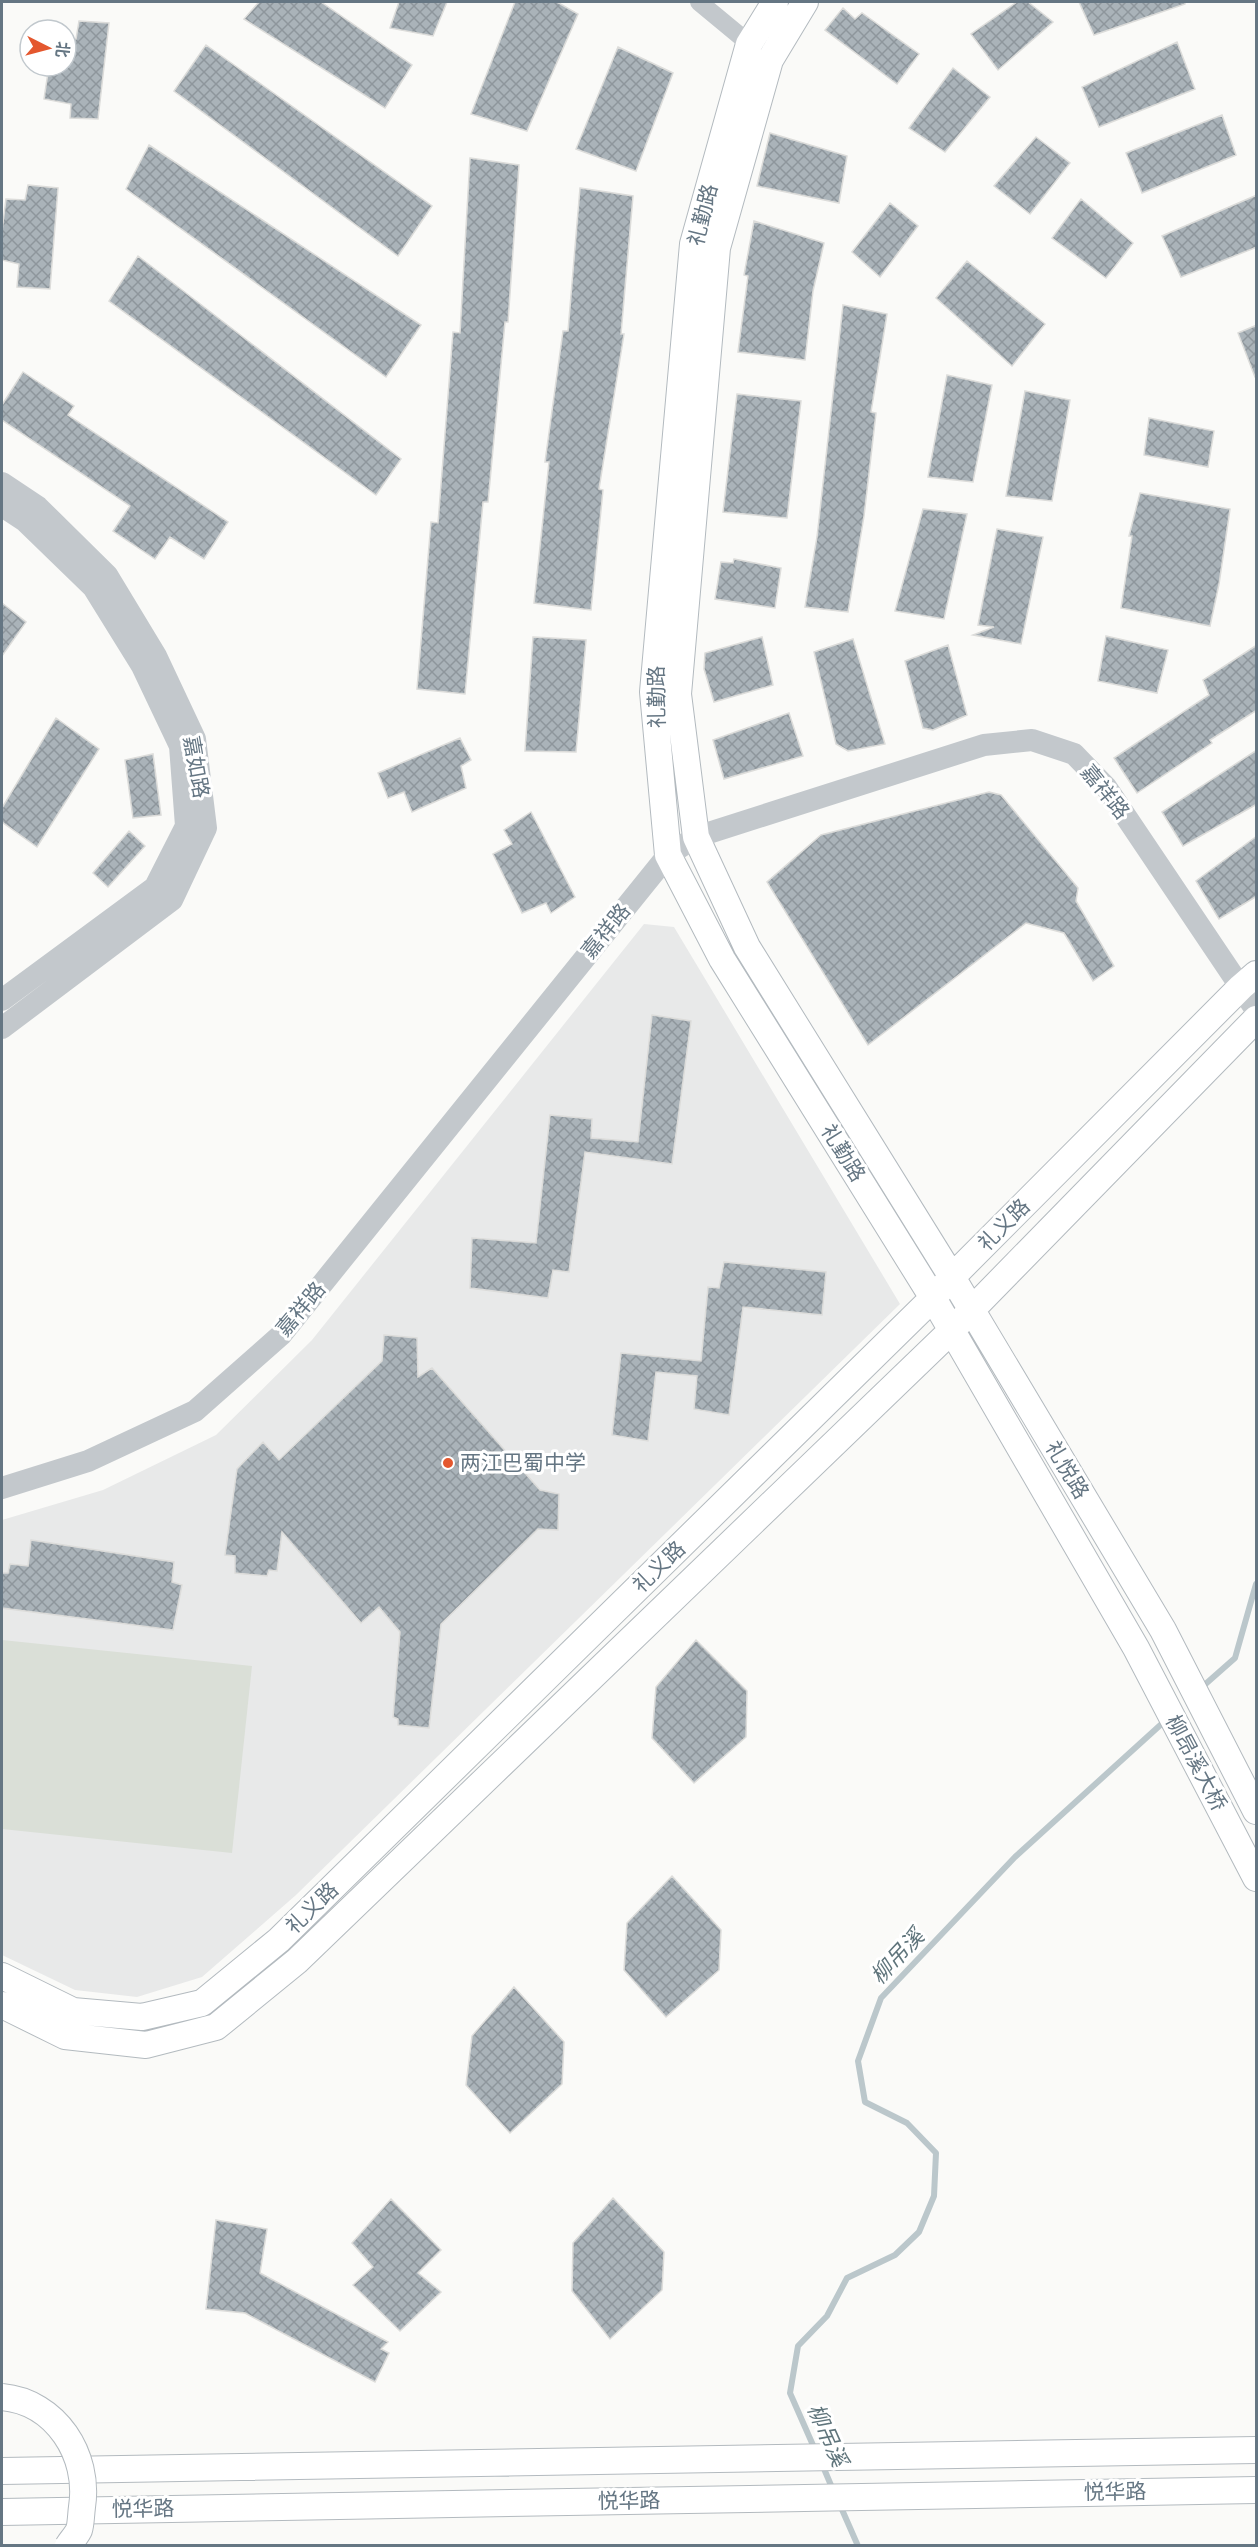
<svg xmlns="http://www.w3.org/2000/svg" width="1258" height="2547" font-family="'DejaVu Sans','Noto Sans SC',sans-serif">
	<defs>
		<pattern id="building-cross-hatch" width="8" height="8" patternUnits="userSpaceOnUse" patternTransform="scale(1.5)"><rect width="8" height="8" fill="#aab3b9"/><path d="M0 0l8 8M0 8l8-8" fill="none" stroke="#8e969c"/></pattern>
	</defs>
	<rect width="100%" height="100%" fill="#fafaf8"/>
	<path fill="#e8e9e9" d="M644,924L674,927L900,1304L296,1895L202,1977L137,1997L75,1990L2,1955V1520L103,1490L216,1435L312,1340Z"/>
	<path fill="#dadfd7" d="M2,1640L252,1666L232,1853L2,1829Z"/>
	<g fill="none" stroke-linecap="round" stroke-linejoin="round">
		<path stroke="#bbc7cb" stroke-width="6" d="M1201,1688L1235,1658L1256,1584
			M816,2452L790,2393L798,2346L827,2316L847,2278L895,2255L919,2232L934,2196L936,2153L907,2123L865,2102L858,2061L881,1998L1015,1857L1167,1719
			M822,2464L833,2490
			M840,2505L858,2546"/>
	</g>
	<path fill="url(#building-cross-hatch)" stroke="#dcdcda" stroke-width="1.5" d="M259,2H321L412,65L385,108L244,19Z
		M399,2H447L433,36L390,28Z
		M515,2H557L578,14L527,131L471,114Z
		M1017,2H1028L1053,22L998,70L971,34Z
		M1079,2H1185V4L1094,35Z
		M843,8L855,19L862,13L919,54L897,84L825,30Z
		M79,21L109,23L98,119L70,118L71,104L44,99L49,66H66V38L76,39Z
		M1177,42L1195,89L1099,127L1082,87Z
		M206,45L432,206L398,256L174,91Z
		M618,47L673,73L636,171L576,149Z
		M953,68L990,97L945,152L909,128Z
		M1222,115L1236,155L1142,193L1126,153Z
		M770,133L847,156L839,203L757,186Z
		M1036,137L1070,163L1030,214L994,186Z
		M149,145L421,325L386,377L126,189Z
		M470,158L519,165L508,322H505L488,502H483L465,694L417,689L431,522L438,523L453,332L460,333Z
		M28,185L58,188L50,289L17,287L19,264L2,260V231L6,199L25,200Z
		M580,188L633,196L621,334H624L599,489L603,490L591,610L534,603L549,462H545L563,331H568Z
		M1257,195V247L1181,277L1162,236Z
		M1081,199L1133,243L1106,278L1052,238Z
		M890,203L918,226L880,277L852,252Z
		M754,221L824,243L813,291L805,360L738,352L748,276L744,275Z
		M138,256L401,459L376,495L109,301Z
		M967,261L1045,324L1012,366L936,298Z
		M843,305L887,314L871,412L876,413L864,516L848,612L805,607L817,537Z
		M1257,325V377H1255L1238,333Z
		M23,372L74,406L68,415L228,522L204,559L170,537L155,559L113,531L130,506L2,420V405Z
		M947,375L992,385L973,482L928,477Z
		M1025,391L1070,400L1052,501L1006,496Z
		M737,394L801,401L787,518L723,512Z
		M1149,418L1214,431L1208,467L1144,455Z
		M1140,493L1230,509L1219,584L1210,626L1121,608L1132,536H1129Z
		M923,509L967,514L944,619L895,611Z
		M997,529L1043,537L1021,644L973,635L994,627L978,625Z
		M734,559L781,568L775,608L715,599L721,562L733,563Z
		M2,603L26,622L2,656Z
		M1106,636L1168,650L1157,693L1098,681Z
		M533,637L586,640L576,752L525,751Z
		M762,637L773,685L714,702L704,669L705,653Z
		M853,639L885,744L848,751L836,744L814,652Z
		M948,645L967,715L933,730L923,728L905,661Z
		M1257,645V710L1210,740L1212,743L1137,793L1114,758L1209,695L1203,680Z
		M789,713L803,756L724,779L713,740Z
		M56,718L99,749L37,847L2,822V808Z
		M460,738L471,760L461,766L466,788L412,812L404,792L388,798L378,773Z
		M1257,750V804L1183,846L1162,812Z
		M153,754L161,815L133,818L125,760Z
		M989,792L1001,795L1078,888L1076,901L1114,966L1093,981L1064,933L1026,923L868,1045L767,882L821,835Z
		M531,812L575,897L551,913L546,903L522,913L493,854L512,844L504,830Z
		M129,831L145,846L108,887L93,873Z
		M1257,836V896L1219,919L1196,881Z
		M652,1015L691,1021L672,1164L585,1152L569,1272L553,1270L548,1298L470,1288L472,1238L536,1243L550,1115L592,1119L591,1138L638,1142Z
		M724,1262L826,1272L822,1315L743,1307L729,1415L694,1409L697,1376L656,1372L648,1441L612,1435L621,1353L701,1361L708,1287L719,1288Z
		M384,1335L417,1338L418,1377L432,1368L540,1490L559,1494L558,1530L538,1529L441,1624L429,1728L398,1725V1719L393,1717L400,1632L379,1607L361,1623L282,1532L277,1571L269,1570L267,1576L235,1573V1556L225,1555L237,1469L263,1442L279,1460L382,1361Z
		M31,1540L174,1562L172,1582L182,1585L173,1630L2,1608V1573H8L10,1564L28,1566Z
		M696,1640L747,1691L746,1737L694,1783L652,1738L656,1687Z
		M672,1876L721,1930L719,1970L666,2017L624,1970L627,1923Z
		M514,1987L564,2042L562,2084L510,2133L466,2085L472,2036Z
		M613,2198L664,2252L662,2290L610,2339L572,2291L573,2243Z
		M391,2199L441,2250L418,2273L441,2292L400,2331L353,2285L373,2267L352,2243Z
		M216,2220L267,2229L260,2273L388,2342L381,2349L389,2353L375,2382L245,2313L206,2309Z"/>
	<g fill="none" stroke-linecap="round" stroke-linejoin="round">
		<defs>
			<path id="secondary" d="M775,2L749,44L693,244L653,692L668,855L722,959L933,1298L1136,1648L1256,1878
				M805,2L770,60L717,248L678,694L696,837L747,947L952,1277L1163,1630L1256,1811
				M2,1976L73,2011L142,2017L202,2003L279,1940L933,1298L952,1277L1241,987L1256,974
				M2,2005L65,2036L146,2045L216,2027L297,1961L951,1331L1256,1019
				M2,2471L1256,2450
				M2,2512L1256,2490"/>
		</defs>
		<use href="#secondary" stroke="#b3babf" stroke-width="28"/>
		<path stroke="#c3c8cc" stroke-width="18" d="M699,2L757,50"/>
		<path stroke="#c3c8cc" stroke-width="22" d="M2,483L38,507L107,575L156,656L195,739L206,828L172,900L2,1028
			M2,506L25,521L93,587L142,666L180,746L186,826L155,887L2,1000
			M2,1488L88,1461L195,1411L281,1335L668,855L696,837L984,745L1032,740L1074,754L1106,787L1256,1010"/>
		<use href="#secondary" stroke="#fff" stroke-width="26"/>
		<defs>
			<path id="secondary-bridge" d="M2,2397C56,2402 90,2455 82,2507C81,2514 81,2524 79,2530C76,2536 71,2541 68,2546"/>
		</defs>
		<use href="#secondary-bridge" stroke="#b3babf" stroke-width="28" stroke-linecap="butt"/>
		<use href="#secondary-bridge" stroke="#fff" stroke-width="26"/>
	</g>
	<circle fill="#e4572e" stroke="#fff" stroke-width="2" cx="448" cy="1463" r="6"/>
	<g text-anchor="middle" stroke-width="6" stroke-linejoin="round" paint-order="stroke">
		<g font-size="21" fill="#657683" stroke="#fff">
			<text transform="translate(703 215) rotate(-76)" y="7">礼勤路</text>
			<text transform="translate(657 697) rotate(-91)" y="7">礼勤路</text>
			<text transform="translate(196 767) rotate(80)" y="7">嘉如路</text>
			<text transform="translate(1105 792) rotate(51)" y="7">嘉祥路</text>
			<text transform="translate(606 931) rotate(-51)" y="7">嘉祥路</text>
			<text transform="translate(843 1153) rotate(58)" y="7">礼勤路</text>
			<text transform="translate(1004 1225) rotate(-45)" y="7">礼义路</text>
			<text transform="translate(301 1309) rotate(-50)" y="7">嘉祥路</text>
			<text transform="translate(1067 1470) rotate(59)" y="7">礼悦路</text>
			<text transform="translate(659 1567) rotate(-44)" y="7">礼义路</text>
			<text transform="translate(1196 1763) rotate(62)" y="7">柳昂溪大桥</text>
			<text transform="translate(312 1908) rotate(-44)" y="7">礼义路</text>
			<text transform="translate(1115 2492) rotate(-1)" y="7">悦华路</text>
			<text transform="translate(629 2501) rotate(-1)" y="7">悦华路</text>
			<text transform="translate(143 2509) rotate(-1)" y="7">悦华路</text>
		</g>
		<g font-size="21" fill="#657683" stroke="#fff" text-anchor="start">
			<text x="460" y="1470">两江巴蜀中学</text>
		</g>
		<g font-size="22" font-style="italic" fill="#60757c" stroke="#fff">
			<text transform="translate(897 1956) rotate(-47)" y="8">柳吊溪</text>
			<text transform="translate(828 2435) rotate(66)" y="8">柳吊溪</text>
		</g>
	</g>
	<rect width="1258" height="2547" fill="none" stroke="#657683" stroke-width="6"/>
	<g transform="translate(48 48) rotate(96)"><circle r="28" fill="#ffffff" stroke="#c1c8cd" stroke-width="1.5"/>
	<path d="M0-4.5L10 22L0 15L-10 22Z" fill="#e4572e"/>
	<text y="-9" font-size="16" font-weight="bold" text-anchor="middle" fill="#657683">北</text>
	</g>
</svg>
